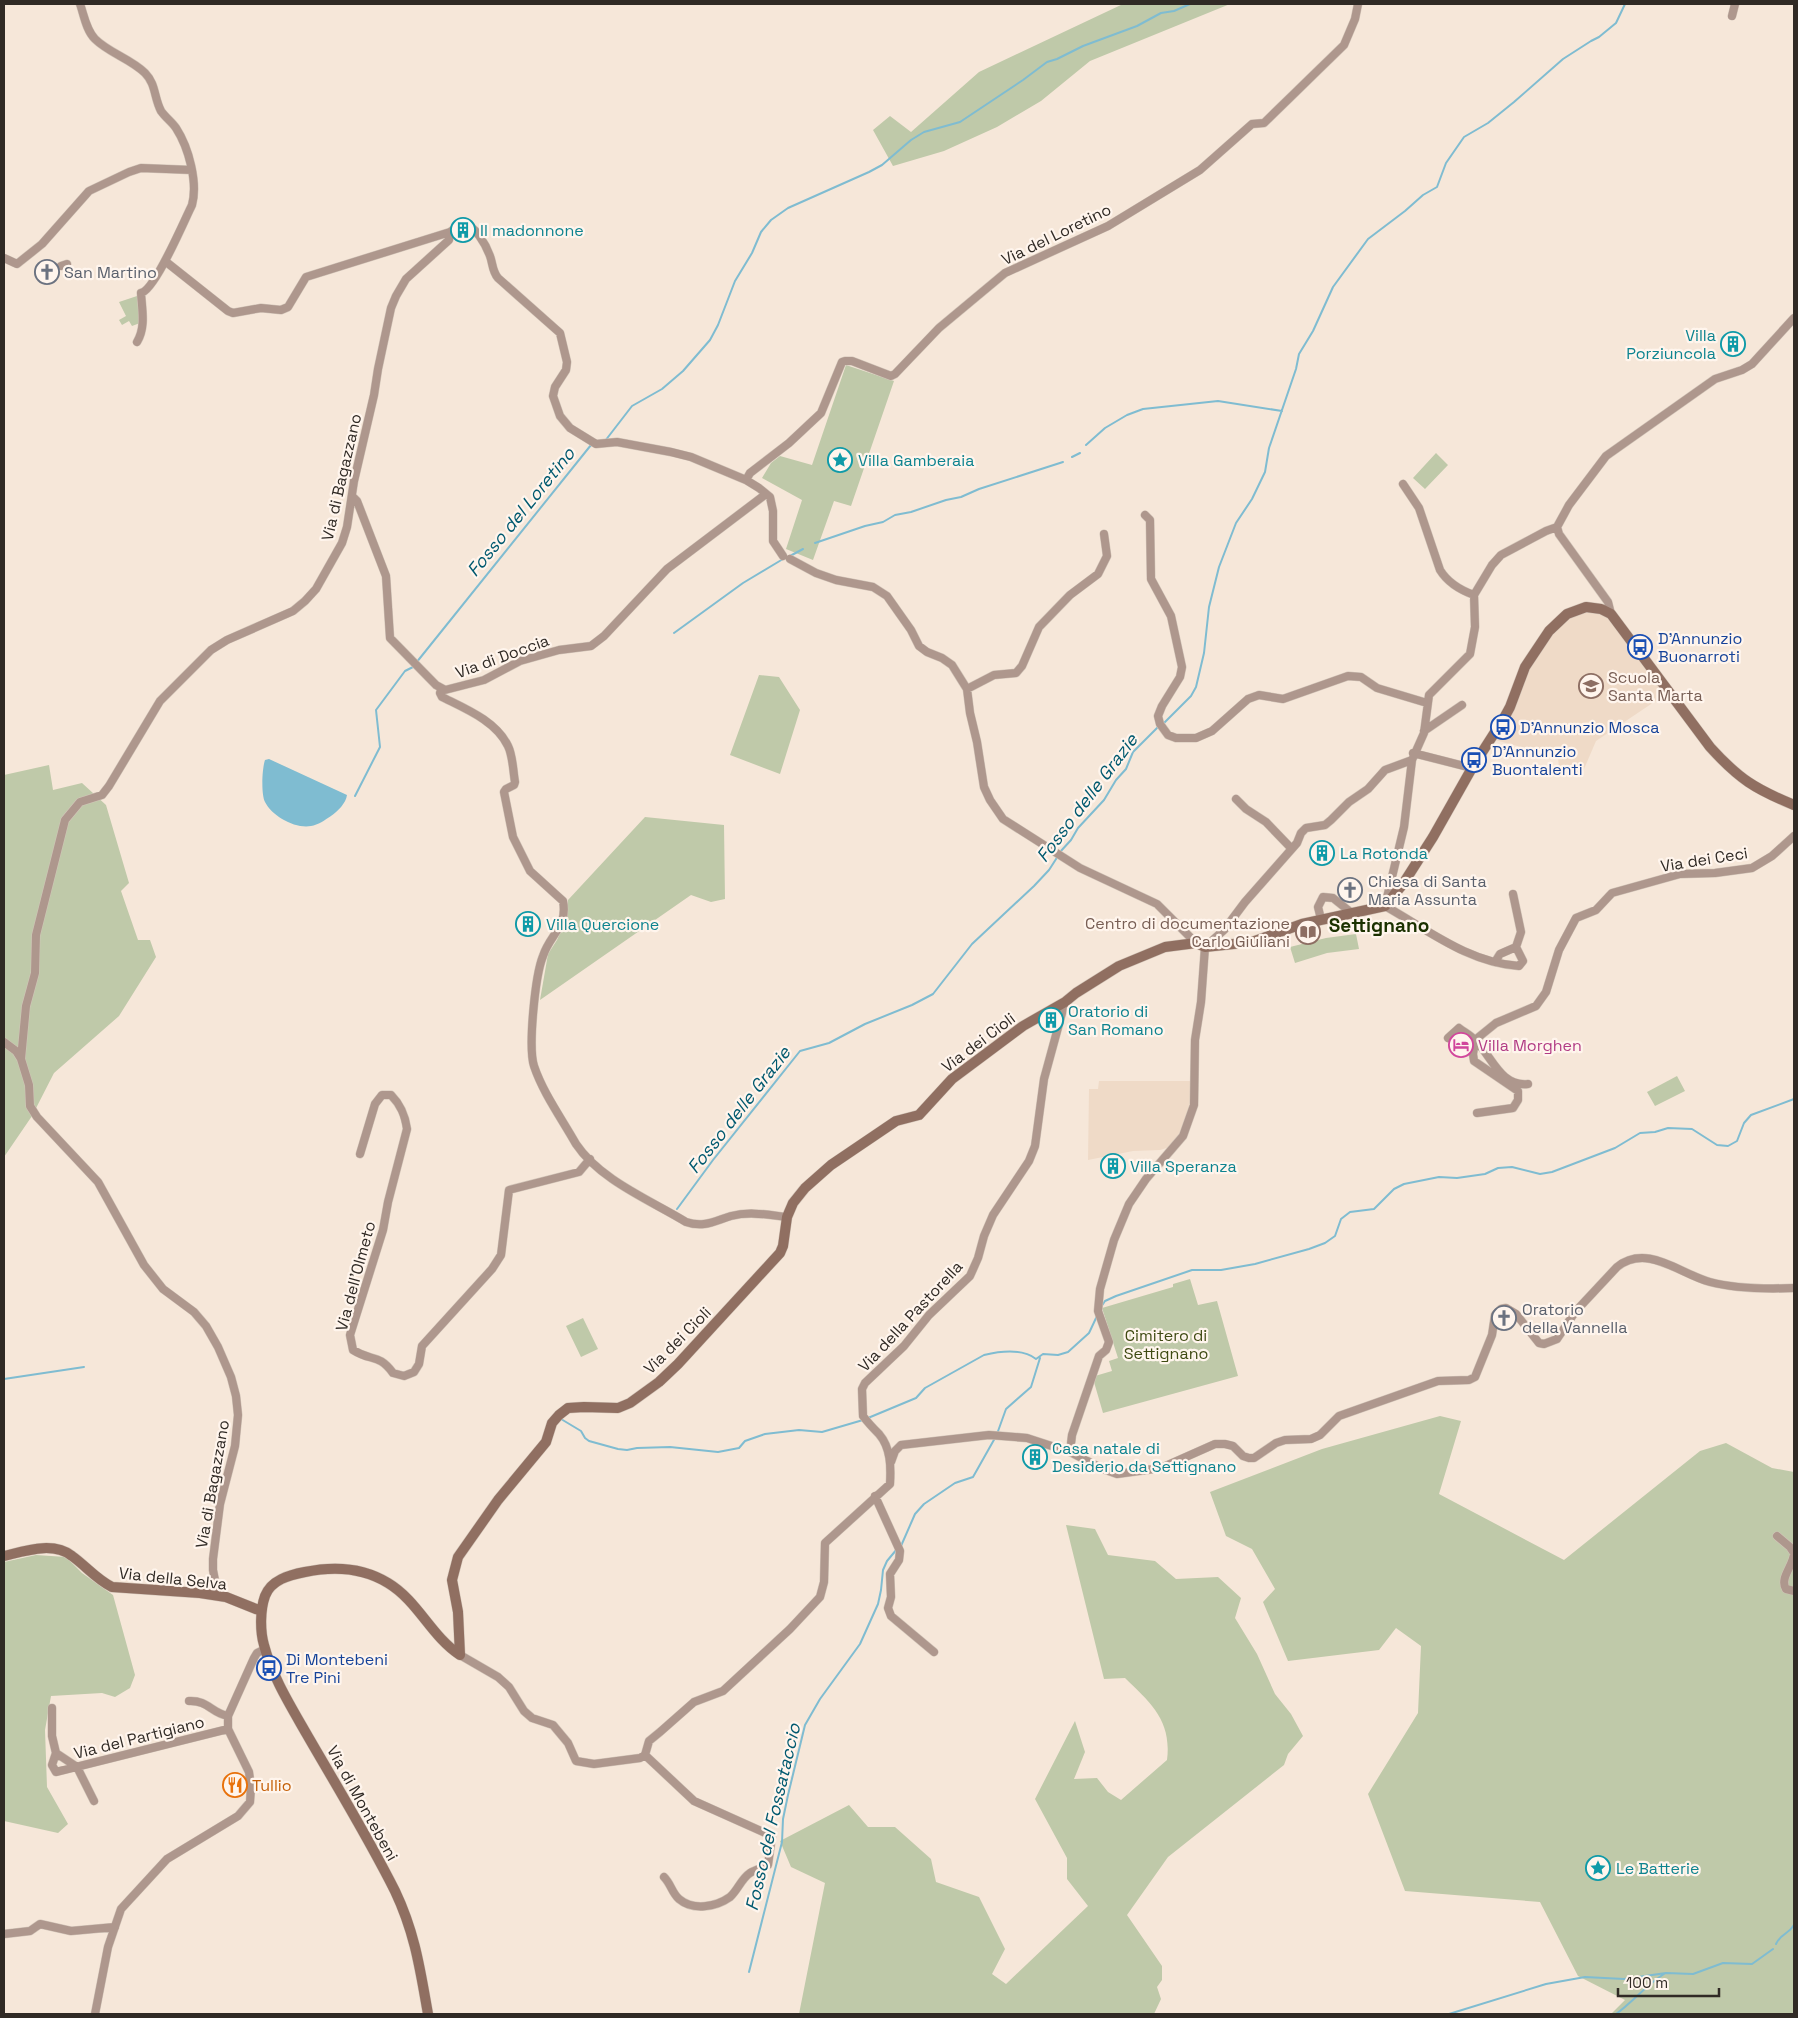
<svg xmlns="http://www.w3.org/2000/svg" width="1798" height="2018" font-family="'Space Grotesk',sans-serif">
	<rect width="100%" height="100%" fill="#f6e7d9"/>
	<path fill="#efdac7" d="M1583,612L1597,613L1607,617L1666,694L1596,741L1581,776L1559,768L1558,757L1495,740L1513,712L1526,673L1554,632L1570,617Z
		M1099,1081H1192V1099L1184,1128L1173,1146L1160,1150L1133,1151L1088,1160L1089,1089H1098Z"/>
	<path fill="#bfc9a9" d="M1123,4H1230L1090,61L1041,101L997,127L944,151L893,166L873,130L890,116L911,132L979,72Z
		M137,296L140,323L132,326L129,321L122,325L119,320L126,316L119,302Z
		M846,365L894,381L851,506L834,501L813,560L786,549L802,500L762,478L771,463L780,456L812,465Z
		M1436,453L1448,465L1425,489L1413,478Z
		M759,675L779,677L800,710L780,774L730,755Z
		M49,765L53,790L82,783L106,805L129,883L121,891L138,940H150L156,957L119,1016L54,1073L32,1116L4,1157V775Z
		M645,817L724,825L725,899L711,902L691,895L540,1000L548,954L557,940L567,917L568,900Z
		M1356,934L1359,949L1327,953L1295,963L1290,947L1326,938Z
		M1677,1076L1685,1091L1655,1106L1647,1092Z
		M1190,1279L1198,1305L1217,1301L1238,1376L1103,1413L1094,1382L1095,1376L1112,1371L1109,1361L1118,1358L1102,1308L1173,1287V1284Z
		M583,1318L598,1349L581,1357L566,1326Z
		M1440,1416L1461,1421L1439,1494L1564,1560L1700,1451L1726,1443L1772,1468L1794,1472V2014H1611L1625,2000L1578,1976L1540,1902L1405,1891L1368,1794L1418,1713L1421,1646L1396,1628L1379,1650L1288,1661L1263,1602L1275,1589L1252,1549L1226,1536L1210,1492L1322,1449Z
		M1066,1525L1095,1529L1108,1555L1155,1561L1176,1579L1218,1577L1241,1598L1235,1618L1257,1654L1275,1694L1291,1714L1303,1736L1288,1754L1284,1765L1168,1857L1127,1915L1162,1966V1980L1157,1987L1161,1999L1154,2014H799L825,1883L791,1867L780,1841L849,1805L868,1827H895L931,1859L936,1882L979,1897L1005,1949L992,1974L1006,1984L1088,1906L1067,1879V1858L1035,1799L1075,1721L1085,1752L1074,1779L1097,1778L1108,1792L1121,1800L1167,1760C1172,1721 1151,1703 1125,1678L1104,1679Z
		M36,1555L66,1557L82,1573L113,1595L135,1675L130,1688L115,1697L102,1693L51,1696L45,1730L47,1787L68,1824L58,1833L4,1821V1562Z"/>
	<path fill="#7fbcd1" d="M269,759L347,795C346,803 338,811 331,816C325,820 318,825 311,826C295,829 272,816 265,802C261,794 262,769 265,760Z"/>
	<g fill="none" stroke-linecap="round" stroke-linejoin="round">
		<path stroke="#7fbcd1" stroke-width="2" d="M605,441L632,406L662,389L683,371L710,340L718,325L735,281L752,253L761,232L771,220L788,208L869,172L882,165L911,140L924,132L960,122L1023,80L1047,62L1057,59L1083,46L1137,26L1161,13L1174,11L1190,4
			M1086,445L1105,428L1127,415L1143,409L1218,401L1282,411
			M1072,457L1080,453
			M815,543L865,526L883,522L895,515L911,512L946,500L961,497L979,489L1063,462
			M790,556L803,549
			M674,633L743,583L783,559
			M416,663L591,445
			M1164,723L1191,696L1196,687L1204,653L1209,607L1219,567L1236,523L1252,499L1265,472L1269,448L1296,369L1299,354L1313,331L1333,287L1368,239L1405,211L1423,195L1437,187L1446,163L1464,137L1488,123L1514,102L1563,59L1591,41L1599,37L1616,23L1625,4
			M355,796L380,747L376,710L405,671L413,667
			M1060,852L1071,840L1078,828L1104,800L1116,780L1126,769L1133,752L1158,727
			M677,1209L713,1160L800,1051L829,1043L865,1024L912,1005L933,994L972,944L1034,886L1049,870L1058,856
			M1101,1307L1105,1301L1116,1296L1192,1270H1221L1255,1264L1309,1249L1325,1243L1335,1236L1341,1219L1350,1212L1374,1209L1394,1189L1404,1184L1439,1177L1457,1178L1485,1174L1498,1168L1512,1167L1540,1174L1552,1172L1615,1148L1640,1133L1655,1132L1668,1128L1692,1129L1717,1145L1728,1146L1737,1141L1744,1123L1751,1115L1794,1099
			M4,1379L84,1367
			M868,1418L916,1398L925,1388L984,1355C1001,1351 1022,1348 1036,1359L1043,1354L1058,1355L1068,1352L1089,1333L1097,1316
			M561,1419L581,1431L585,1438L589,1441L618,1449L627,1450L637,1448L670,1447L718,1452L739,1448L745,1441L765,1434L799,1430L822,1432L863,1420
			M997,1434L1006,1409L1031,1387L1040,1358
			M901,1546L915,1514L924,1504L955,1483L973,1477L995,1438
			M1776,1944C1781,1933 1788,1935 1794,1925
			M749,1972L782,1842L783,1819L788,1795L805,1725L820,1699L860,1644L878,1604L881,1590L883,1570L887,1561L897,1549
			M1449,2014L1546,1984L1585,1977L1624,1979L1666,1973L1693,1974L1723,1963L1752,1964L1773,1949
			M1616,2014C1633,2002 1646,1985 1664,1974"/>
		<defs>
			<path id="street" d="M80,4C84,15 86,30 95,39C109,53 131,59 145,73C156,84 154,98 161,111C165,117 172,122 176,128C189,148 198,183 192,205C184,221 155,290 141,293C142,310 146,327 137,342
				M1732,16L1735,4
				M4,258L17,264L42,244L89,191L129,172L141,168L192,170
				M165,261L228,311L233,313L261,308L281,310L288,307L306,277L450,232L463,223C475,225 486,245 490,256C493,264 492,271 498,278L560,333L567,362L566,370L555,387L553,396L560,416L570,428L596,444L617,442L671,452L691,457L746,480L759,488L770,497L773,511V541L783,556
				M61,266L67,264
				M746,480L750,473L789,443L821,413L842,362L845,361H852L891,376L895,374L939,328L1005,273L1108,226L1200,170L1252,124L1264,123L1344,45L1355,19L1358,4
				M1403,484L1419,508L1440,570C1448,583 1460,590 1474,595
				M352,496L357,501L386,576L390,638L436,685L445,690L484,680L520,661L559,650L591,646L604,636L667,569L766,494
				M1145,515L1150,520L1151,579L1171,616L1182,667L1180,677L1162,706L1158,716L1160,724L1168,735L1176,738H1196L1212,731L1248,699L1259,695L1283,699L1348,676L1361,677L1377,688L1427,703
				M1557,527L1569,505L1606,456L1715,379L1742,370L1752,364L1794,318
				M1557,527L1559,534L1608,602L1611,614
				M790,559L816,573L836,580L873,587L887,596L911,630L919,646L927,652L942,658L952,665L967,689L970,713L977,742L984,787L990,800L1003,819L1080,868L1157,904L1196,943
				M441,689L440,693L442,697C466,709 496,721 508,746C513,756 513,771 515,782L514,785L506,789L504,792L513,837L530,871L563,901C568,927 550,934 543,956C535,976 528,1047 534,1066C543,1093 562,1119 576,1144C600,1180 650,1200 686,1222C704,1228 714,1221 731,1216C750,1211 769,1215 787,1217
				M967,689L994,675L1016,673L1022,666L1039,627L1070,595L1098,574L1107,556L1104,534
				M1424,731L1462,705
				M1413,753L1472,768
				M1236,799L1246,809L1266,822L1291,848
				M1321,919L1318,907L1323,897L1333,898L1353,914
				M1516,947L1523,961L1519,966C1469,963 1428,930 1385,906L1404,827L1412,760L1424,733L1429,695L1470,654L1475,627L1474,595L1492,565L1501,555L1546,531L1557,527
				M1495,962L1500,954L1516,947L1521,932L1513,894
				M1448,1038L1459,1028C1464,1032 1470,1035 1475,1040C1492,1056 1500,1087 1528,1084
				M1475,1040L1496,1023L1536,1006L1546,992L1559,950L1576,918L1596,910L1612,893L1680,874L1715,873L1752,868L1772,856L1794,836
				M1475,1040L1473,1054L1474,1061L1518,1091V1100L1513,1108L1477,1113
				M4,1042L16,1051L21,1059
				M360,1154L375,1104L382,1095H391C401,1105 405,1115 407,1129L388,1202L383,1230L350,1335L353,1350C372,1362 378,1353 393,1373L404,1376L414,1372L419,1364L422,1346L492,1269L501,1255L509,1190L579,1172L590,1159
				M1070,1452L1072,1435L1099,1356L1106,1350L1109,1342L1098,1311L1100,1289L1114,1240L1129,1204L1146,1179L1183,1136L1194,1105L1195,1040L1201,1002L1205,947L1224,930L1245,902L1297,843L1301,833L1306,828L1325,825L1331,820L1349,802L1368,789L1385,770L1412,760
				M891,1462L895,1451L901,1445L989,1435L1027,1438L1070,1452L1103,1469L1117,1474L1161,1468L1215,1444H1225L1233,1446L1243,1456L1249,1458H1254L1276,1443L1285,1440L1311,1439L1320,1435L1339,1416L1438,1381L1469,1380L1475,1377L1492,1335L1495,1315L1501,1309L1506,1308L1516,1314L1539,1343L1544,1344L1557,1339L1575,1312L1617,1267C1647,1243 1680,1274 1710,1282C1736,1289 1767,1289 1794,1288
				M875,1496L900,1551L899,1560L890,1574L891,1597L888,1608L891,1616L934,1652
				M1777,1536L1790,1547L1794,1553C1794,1565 1779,1578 1786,1589L1794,1591
				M218,1596L213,1570V1559L220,1504L235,1446L238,1415L236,1396L231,1377L218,1347L206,1326L194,1312L163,1289L144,1265L98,1182L37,1117L30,1106L29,1085L21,1059L26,1006L35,973L36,935L65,820L80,802L102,795L109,786L160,701L211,650L227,640L293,611L305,601L316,589L342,543L347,527L354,481L374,395L378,369L391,308L396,296L406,279L449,240L450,232
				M460,1655L498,1677L509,1687L524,1711L532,1718L553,1725L568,1743L576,1761L594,1764L640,1758L645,1755L649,1741L660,1732L694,1702L723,1691L790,1629L820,1597L824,1582L825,1543L890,1484C891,1467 891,1448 879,1434C873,1428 868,1423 863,1416L862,1389L865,1383L904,1346L929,1315L970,1276L978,1258L984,1236L993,1215L1029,1161L1035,1146L1044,1079L1065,1002
				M189,1701C208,1700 211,1713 228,1716
				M52,1708V1736L56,1753L52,1765L56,1772L228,1729
				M56,1753L77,1767L94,1801
				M645,1755L694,1801L772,1836L768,1865C762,1868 755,1870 750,1873C741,1879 738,1890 730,1897C716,1907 693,1911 679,1899C672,1893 671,1884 664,1877
				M4,1934L30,1931L40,1924L71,1931L115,1927
				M95,2014L108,1947L121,1909L167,1859L238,1816L250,1802L251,1787L249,1772L228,1729V1716L254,1658L257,1653L265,1649"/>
			<path id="secondary" d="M4,1556C25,1551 53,1541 72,1556C86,1566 96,1579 112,1587L200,1593L226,1597L261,1611
				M428,2014C420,1969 415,1933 395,1891C368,1837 336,1785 306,1733C290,1705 272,1676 264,1645C260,1631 260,1610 265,1596C271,1580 289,1575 305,1572C334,1566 362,1567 388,1583C418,1601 431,1636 460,1655L458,1612L452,1580L458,1557L498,1500L546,1442L552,1423L559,1415L568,1408L584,1407L618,1408L630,1403L659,1382L678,1364L780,1253L783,1246L787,1217L793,1203L805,1188L831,1165L896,1121L919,1115L952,1079L1023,1026L1065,1002L1076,993L1119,966L1165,947L1196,943L1205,947L1252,942L1302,924L1385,906L1403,884L1433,837L1472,768L1504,718L1510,707L1525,667L1549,631L1567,614L1586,607L1601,609L1611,614L1710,747C1739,779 1755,789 1794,805"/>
		</defs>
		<use href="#street" stroke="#d2c5b9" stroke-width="9"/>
		<use href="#secondary" stroke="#d2c5b9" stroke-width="11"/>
		<use href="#street" stroke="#ae978d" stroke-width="8"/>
		<use href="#secondary" stroke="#906f61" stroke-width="10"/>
	</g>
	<defs>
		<symbol id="building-ring" viewBox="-11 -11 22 22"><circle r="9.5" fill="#fff5ed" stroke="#0f9aa8" stroke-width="1.5"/><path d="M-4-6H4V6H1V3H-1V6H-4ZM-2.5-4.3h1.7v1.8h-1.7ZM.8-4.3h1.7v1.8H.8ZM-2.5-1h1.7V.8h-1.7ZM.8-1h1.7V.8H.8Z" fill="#0f9aa8"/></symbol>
		<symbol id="church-ring" viewBox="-11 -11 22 22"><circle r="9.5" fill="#fff5ed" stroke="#6b7280" stroke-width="1.5"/><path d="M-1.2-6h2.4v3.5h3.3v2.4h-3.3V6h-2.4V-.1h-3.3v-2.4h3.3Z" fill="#6b7280"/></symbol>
		<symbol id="sight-ring" viewBox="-11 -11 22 22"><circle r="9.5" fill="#fff5ed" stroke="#0f9aa8" stroke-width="1.5"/><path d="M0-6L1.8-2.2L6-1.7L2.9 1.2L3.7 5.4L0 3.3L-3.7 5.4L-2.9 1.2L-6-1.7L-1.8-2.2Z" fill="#0f9aa8"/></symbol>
		<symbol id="bus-ring" viewBox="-11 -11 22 22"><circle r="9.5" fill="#fff5ed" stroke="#1a4fb4" stroke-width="1.5"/><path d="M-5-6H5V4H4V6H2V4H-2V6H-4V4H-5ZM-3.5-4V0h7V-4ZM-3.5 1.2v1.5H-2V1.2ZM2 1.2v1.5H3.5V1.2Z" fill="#1a4fb4"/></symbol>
		<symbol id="school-ring" viewBox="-11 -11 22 22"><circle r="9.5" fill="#fff5ed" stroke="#8d6e63" stroke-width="1.5"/><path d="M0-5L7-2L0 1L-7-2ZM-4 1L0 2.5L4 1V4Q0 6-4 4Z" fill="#8d6e63"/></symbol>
		<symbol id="library-ring" viewBox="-11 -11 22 22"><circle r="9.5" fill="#fff5ed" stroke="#8d6e63" stroke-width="1.5"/><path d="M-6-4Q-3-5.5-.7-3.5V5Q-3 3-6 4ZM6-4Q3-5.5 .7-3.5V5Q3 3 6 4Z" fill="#8d6e63"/></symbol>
		<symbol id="hotel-ring" viewBox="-11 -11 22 22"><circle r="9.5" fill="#fff5ed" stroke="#d1479c" stroke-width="1.5"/><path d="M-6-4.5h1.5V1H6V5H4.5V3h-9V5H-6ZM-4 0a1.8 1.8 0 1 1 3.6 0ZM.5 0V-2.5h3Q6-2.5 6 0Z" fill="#d1479c"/></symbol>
		<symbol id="restaurant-ring" viewBox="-11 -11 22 22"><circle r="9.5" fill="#fff5ed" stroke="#e8710a" stroke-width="1.5"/><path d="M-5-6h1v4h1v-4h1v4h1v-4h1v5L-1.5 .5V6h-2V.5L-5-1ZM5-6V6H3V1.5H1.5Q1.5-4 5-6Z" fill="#e8710a"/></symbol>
	</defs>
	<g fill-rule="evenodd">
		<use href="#building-ring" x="449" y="216" width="28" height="28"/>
		<use href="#church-ring" x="33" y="258" width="28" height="28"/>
		<use href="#building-ring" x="1719" y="330" width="28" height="28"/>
		<use href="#sight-ring" x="826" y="446" width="28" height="28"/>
		<use href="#bus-ring" x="1626" y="633" width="28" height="28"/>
		<use href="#school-ring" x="1577" y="672" width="28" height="28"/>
		<use href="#bus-ring" x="1489" y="713" width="28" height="28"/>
		<use href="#bus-ring" x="1460" y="746" width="28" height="28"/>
		<use href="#building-ring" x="1308" y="839" width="28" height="28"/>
		<use href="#church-ring" x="1336" y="876" width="28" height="28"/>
		<use href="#building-ring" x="514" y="910" width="28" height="28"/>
		<use href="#library-ring" x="1294" y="918" width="28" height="28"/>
		<use href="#building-ring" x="1037" y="1006" width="28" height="28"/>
		<use href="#hotel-ring" x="1447" y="1031" width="28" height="28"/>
		<use href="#building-ring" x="1099" y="1152" width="28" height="28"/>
		<use href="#church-ring" x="1490" y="1304" width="28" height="28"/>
		<use href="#building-ring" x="1021" y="1443" width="28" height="28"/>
		<use href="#bus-ring" x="255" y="1654" width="28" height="28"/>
		<use href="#restaurant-ring" x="221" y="1771" width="28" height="28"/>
		<use href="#sight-ring" x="1584" y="1854" width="28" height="28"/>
	</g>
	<g text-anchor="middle" stroke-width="4.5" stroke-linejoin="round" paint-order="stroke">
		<g font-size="16" fill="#0d838f" stroke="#fff5ed" text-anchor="start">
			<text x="480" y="236">Il madonnone</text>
			<text x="1716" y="341" text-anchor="end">Villa<tspan x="1716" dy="18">Porziuncola</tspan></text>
			<text x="858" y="466">Villa Gamberaia</text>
			<text x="1340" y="859">La Rotonda</text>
			<text x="546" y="930">Villa Quercione</text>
			<text x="1068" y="1017">Oratorio di<tspan x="1068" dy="18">San Romano</tspan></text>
			<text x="1130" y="1172">Villa Speranza</text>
			<text x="1052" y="1454">Casa natale di<tspan x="1052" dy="18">Desiderio da Settignano</tspan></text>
			<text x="1616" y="1874">Le Batterie</text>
		</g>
		<g font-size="16" fill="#302a25" stroke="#fff5ed">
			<text transform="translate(1056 234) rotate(-26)" y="6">Via del Loretino</text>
			<text transform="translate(341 477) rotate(-77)" y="6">Via di Bagazzano</text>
			<text transform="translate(502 656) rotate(-20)" y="6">Via di Doccia</text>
			<text transform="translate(1704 859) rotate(-9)" y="6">Via dei Ceci</text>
			<text transform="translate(978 1042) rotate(-37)" y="6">Via dei Cioli</text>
			<text transform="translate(355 1276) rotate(-75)" y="6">Via dell'Olmeto</text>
			<text transform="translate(910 1316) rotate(-47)" y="6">Via della Pastorella</text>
			<text transform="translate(677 1340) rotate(-45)" y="6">Via dei Cioli</text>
			<text transform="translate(212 1484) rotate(-80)" y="6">Via di Bagazzano</text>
			<text transform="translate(173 1578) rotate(6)" y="6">Via della Selva</text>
			<text transform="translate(139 1737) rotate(-14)" y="6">Via del Partigiano</text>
			<text transform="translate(363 1803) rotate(61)" y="6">Via di Montebeni</text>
		</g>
		<g font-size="16" fill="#5b616d" stroke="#fff5ed" text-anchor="start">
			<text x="64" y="278">San Martino</text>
			<text x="1368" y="887">Chiesa di Santa<tspan x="1368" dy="18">Maria Assunta</tspan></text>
			<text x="1522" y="1315">Oratorio<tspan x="1522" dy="18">della Vannella</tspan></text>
		</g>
		<g font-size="16" fill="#164399" stroke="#fff5ed" text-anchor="start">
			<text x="1658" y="644">D'Annunzio<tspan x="1658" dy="18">Buonarroti</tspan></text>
			<text x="1520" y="733">D'Annunzio Mosca</text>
			<text x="1492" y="757">D'Annunzio<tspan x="1492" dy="18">Buontalenti</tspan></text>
			<text x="286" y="1665">Di Montebeni<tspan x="286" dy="18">Tre Pini</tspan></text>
		</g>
		<g font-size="16" fill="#785e54" stroke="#fff5ed" text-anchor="start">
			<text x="1608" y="683">Scuola<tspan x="1608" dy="18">Santa Marta</tspan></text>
			<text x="1290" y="929" text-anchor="end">Centro di documentazione<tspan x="1290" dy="18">Carlo Giuliani</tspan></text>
		</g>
		<g font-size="16" fill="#b23c85" stroke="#fff5ed" text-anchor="start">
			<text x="1478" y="1051">Villa Morghen</text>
		</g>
		<g font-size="16" fill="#3f4a12" stroke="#fff5ed">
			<text x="1166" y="1341">Cimitero di<tspan x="1166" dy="18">Settignano</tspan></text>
		</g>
		<g font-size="16" fill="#c56008" stroke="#fff5ed" text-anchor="start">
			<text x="252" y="1791">Tullio</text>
		</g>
		<g font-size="18" font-style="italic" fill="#00596f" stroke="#fff5ed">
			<text transform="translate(521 512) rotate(-51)" y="6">Fosso del Loretino</text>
			<text transform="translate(1087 798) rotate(-53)" y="6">Fosso delle Grazie</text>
			<text transform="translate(739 1110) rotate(-52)" y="6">Fosso delle Grazie</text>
			<text transform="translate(773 1817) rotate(-77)" y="6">Fosso del Fossataccio</text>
		</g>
		<g font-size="19" font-weight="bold" fill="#1b3100" stroke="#fff5ed">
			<text x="1379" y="932">Settignano</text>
		</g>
	</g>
	<rect width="1798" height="2018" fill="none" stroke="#302a25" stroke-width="10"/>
	<path d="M1618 1988v8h101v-8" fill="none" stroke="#302a25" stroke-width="2.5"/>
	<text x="1626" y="1988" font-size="15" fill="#302a25" stroke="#fff5ed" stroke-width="4" paint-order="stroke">100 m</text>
</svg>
